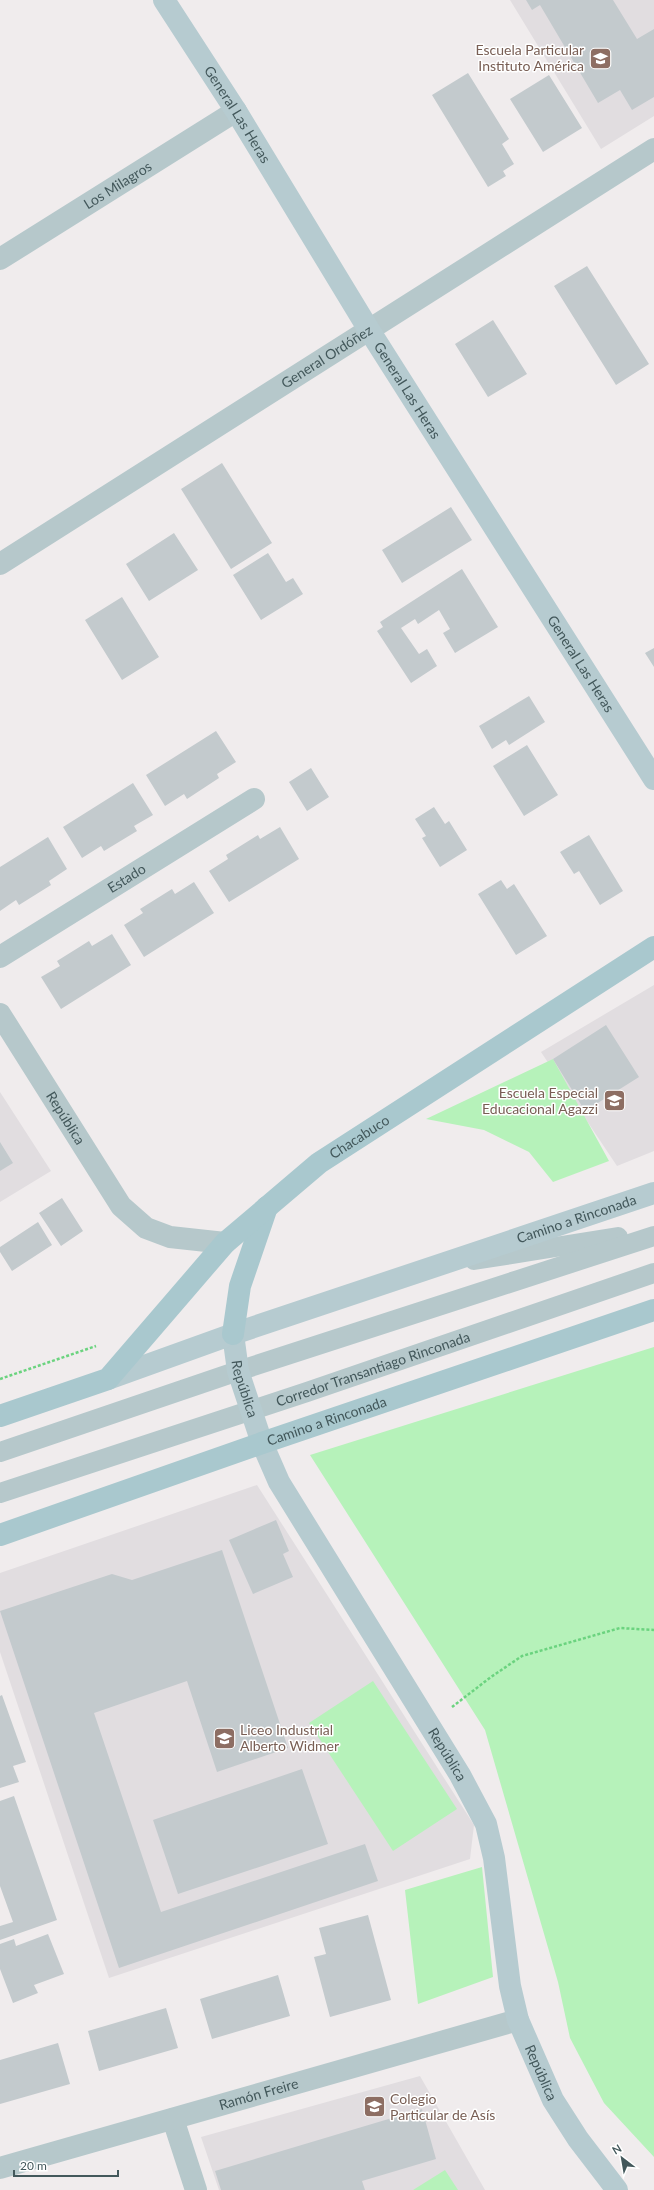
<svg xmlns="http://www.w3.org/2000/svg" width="654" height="2190" font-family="Lato,sans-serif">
	<rect width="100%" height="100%" fill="#f0eced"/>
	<path fill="#e1dde0" d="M510,0H654V116L601,149Z
		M654,985V1151L617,1166L541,1052Z
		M0,1092L51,1171L0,1202Z
		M257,1485L474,1825L470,1859L109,1978L0,1652V1573Z
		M420,2076L485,2190H219L201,2137Z"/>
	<path fill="#b6f2ba" d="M553,1059L609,1161L553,1182L529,1152L484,1130L426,1119Z
		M654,1347V2157L604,2103L570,2038L558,1982L485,1730L310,1455Z
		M373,1681L457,1809L393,1851L309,1723Z
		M482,1867L493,1977L418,2004L405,1890Z
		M445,2170L458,2190H413Z"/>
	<path fill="#c3cacd" d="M526,0H613L637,39L654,29V97L632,110L620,90L598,103L540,5L532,10Z
		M468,73L509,139L502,144L514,164L503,171L506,176L488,187L432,95Z
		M549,75L582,128L543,152L510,99Z
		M587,266L649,364L616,385L554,286Z
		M493,320L527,374L488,397L455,344Z
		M222,463L272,543L231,569L181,489Z
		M451,507L472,540L402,583L382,550Z
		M174,533L198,570L149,601L126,564Z
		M268,553L286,582L293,578L303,594L261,620L233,575Z
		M462,569L498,627L455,653L443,633L450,629L439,610L418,624L415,619L401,628L419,654L427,649L437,666L411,683L377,631L383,627L380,622Z
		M122,597L159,657L122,680L85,620Z
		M654,648V667L645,653Z
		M529,696L545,722L509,745L506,740L492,749L479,726Z
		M216,731L236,762L217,774L219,778L187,799L184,794L165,806L146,775Z
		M527,745L558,795L524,816L493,766Z
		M311,768L329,797L307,811L289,782Z
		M133,783L153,815L134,826L137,831L104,851L101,846L82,858L63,827Z
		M434,807L445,824L449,821L467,850L440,867L422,838L426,836L415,819Z
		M280,827L299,859L229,902L209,871L228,859L226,855L258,835L260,839Z
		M589,835L623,891L600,905L579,871L574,874L560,852Z
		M48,837L67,869L49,881L51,885L19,905L16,900L0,911V867Z
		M501,880L507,889L514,884L547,936L516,955L478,894Z
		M194,882L214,913L144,957L124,925L143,913L140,909L172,889L175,894Z
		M112,934L131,965L61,1009L41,977L60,966L57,961L89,941L92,946Z
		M606,1025L639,1077L585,1111L553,1059Z
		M0,1142L13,1163L0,1171Z
		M62,1198L83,1231L61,1246L39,1213Z
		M38,1222L52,1245L12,1271L0,1252V1247Z
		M276,1520L289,1551L283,1554L293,1577L253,1594L229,1540Z
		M222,1550L288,1748L217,1772L187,1681L94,1713L161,1912L365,1844L378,1881L119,1968L0,1611L112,1574L132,1580Z
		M2,1695L26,1762L13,1766L19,1782L0,1788V1696Z
		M302,1769L328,1844L178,1894L153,1820Z
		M14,1796L57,1920L0,1940V1926L13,1922L0,1886V1801Z
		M368,1915L391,2000L330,2017L314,1957L326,1954L319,1928Z
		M48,1934L64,1974L34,1985L38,1993L13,2003L0,1969V1944L14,1939L16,1946Z
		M278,1975L290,2016L212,2039L200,1999Z
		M166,2008L178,2048L99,2071L88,2031Z
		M58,2043L70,2084L0,2104V2060Z
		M422,2109L436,2159L362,2181L365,2190H221L215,2171Z"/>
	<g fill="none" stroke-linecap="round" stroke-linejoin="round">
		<path stroke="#6bd37f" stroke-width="2.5" stroke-dasharray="3 2" stroke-linecap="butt" d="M0,1379L96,1346
			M452,1707L491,1677L522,1656L620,1628L654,1630"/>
		<g stroke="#b6c8cb" stroke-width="20">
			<path d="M474,1260L618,1237"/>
			<path d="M0,1452L238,1371L654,1236"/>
			<path id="s1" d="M0,1493L307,1392L654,1273"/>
		</g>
		<g stroke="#b6c8cb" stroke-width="22">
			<path id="s2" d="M0,259L236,111"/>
			<path id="s3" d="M0,564L654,149"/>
			<path id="s4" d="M0,957L254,799"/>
			<path id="s5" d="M0,1014L121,1206L146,1228L170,1237L225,1243"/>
			<path d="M173,2119L196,2190"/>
			<path id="s6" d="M0,2168L518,2020"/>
		</g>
		<g stroke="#b6cbd0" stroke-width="22">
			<path id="s7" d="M164,0L236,111L369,330L654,779"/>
			<path id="s8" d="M233,1334L238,1371L262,1443L279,1482L460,1775L486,1824L494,1858L510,1986L518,2020L553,2100L578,2139L617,2190"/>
			<path id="s9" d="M108,1379L233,1334L654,1193"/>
		</g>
		<g stroke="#a9c8ce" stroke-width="22">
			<path d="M233,1334L240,1286L267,1207"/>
			<path id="s10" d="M0,1416L108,1379L225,1243L319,1163L654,947"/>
			<path id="s11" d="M0,1535L262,1443L654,1310"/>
		</g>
	</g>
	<defs>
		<symbol id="school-square" viewBox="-11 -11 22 22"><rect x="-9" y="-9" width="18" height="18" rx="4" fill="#8d6e63" stroke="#fff"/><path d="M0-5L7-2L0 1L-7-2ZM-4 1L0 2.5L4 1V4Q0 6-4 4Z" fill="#fff"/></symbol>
	</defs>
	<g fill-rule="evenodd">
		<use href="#school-square" x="588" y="46" width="25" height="25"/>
		<use href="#school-square" x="602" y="1088" width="25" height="25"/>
		<use href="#school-square" x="212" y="1726" width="25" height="25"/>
		<use href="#school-square" x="362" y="2094" width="25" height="25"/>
	</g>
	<g text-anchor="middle" stroke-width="3" stroke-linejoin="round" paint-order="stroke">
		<g font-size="14" fill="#785e54" stroke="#fff" text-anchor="end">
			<text x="584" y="55">Escuela Particular<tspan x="584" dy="16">Instituto América</tspan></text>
			<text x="598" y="1098">Escuela Especial<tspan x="598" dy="16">Educacional Agazzi</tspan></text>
			<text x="240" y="1735" text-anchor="start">Liceo Industrial<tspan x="240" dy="16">Alberto Widmer</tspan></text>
			<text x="390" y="2104" text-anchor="start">Colegio<tspan x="390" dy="16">Particular de Asís</tspan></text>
		</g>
		<g font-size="14" fill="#43585b" stroke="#fff">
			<text dy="5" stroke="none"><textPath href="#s7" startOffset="136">General Las Heras</textPath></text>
			<text dy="5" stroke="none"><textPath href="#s2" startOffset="139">Los Milagros</textPath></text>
			<text dy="5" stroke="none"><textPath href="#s3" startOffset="387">General Ordóñez</textPath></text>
			<text dy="5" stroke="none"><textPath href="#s7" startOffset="460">General Las Heras</textPath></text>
			<text dy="5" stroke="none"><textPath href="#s7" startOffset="784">General Las Heras</textPath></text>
			<text dy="5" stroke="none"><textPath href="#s4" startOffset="149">Estado</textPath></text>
			<text dy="5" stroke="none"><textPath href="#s5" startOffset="123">República</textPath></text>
			<text dy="5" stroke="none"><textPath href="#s10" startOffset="465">Chacabuco</textPath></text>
			<text dy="5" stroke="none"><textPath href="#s9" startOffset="495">Camino a Rinconada</textPath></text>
			<text dy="5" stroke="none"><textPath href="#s1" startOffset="393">Corredor Transantiago Rinconada</textPath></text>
			<text dy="5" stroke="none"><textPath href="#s8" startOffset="56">República</textPath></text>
			<text dy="5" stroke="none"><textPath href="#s11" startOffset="346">Camino a Rinconada</textPath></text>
			<text dy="5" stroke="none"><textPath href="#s8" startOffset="476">República</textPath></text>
			<text dy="5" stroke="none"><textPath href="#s8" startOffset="812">República</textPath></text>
			<text dy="5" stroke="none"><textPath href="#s6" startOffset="269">Ramón Freire</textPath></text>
		</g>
	</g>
	<g transform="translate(622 2158) rotate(329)" stroke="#ffffff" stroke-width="3" paint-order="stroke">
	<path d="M0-3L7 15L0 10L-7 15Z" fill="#43585b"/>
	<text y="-6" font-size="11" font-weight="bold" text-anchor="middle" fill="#43585b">N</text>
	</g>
	<path d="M14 2170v6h104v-6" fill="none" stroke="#43585b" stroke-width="2"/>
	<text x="20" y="2170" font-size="12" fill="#43585b" stroke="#ffffff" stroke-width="3" paint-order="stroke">20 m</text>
</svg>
